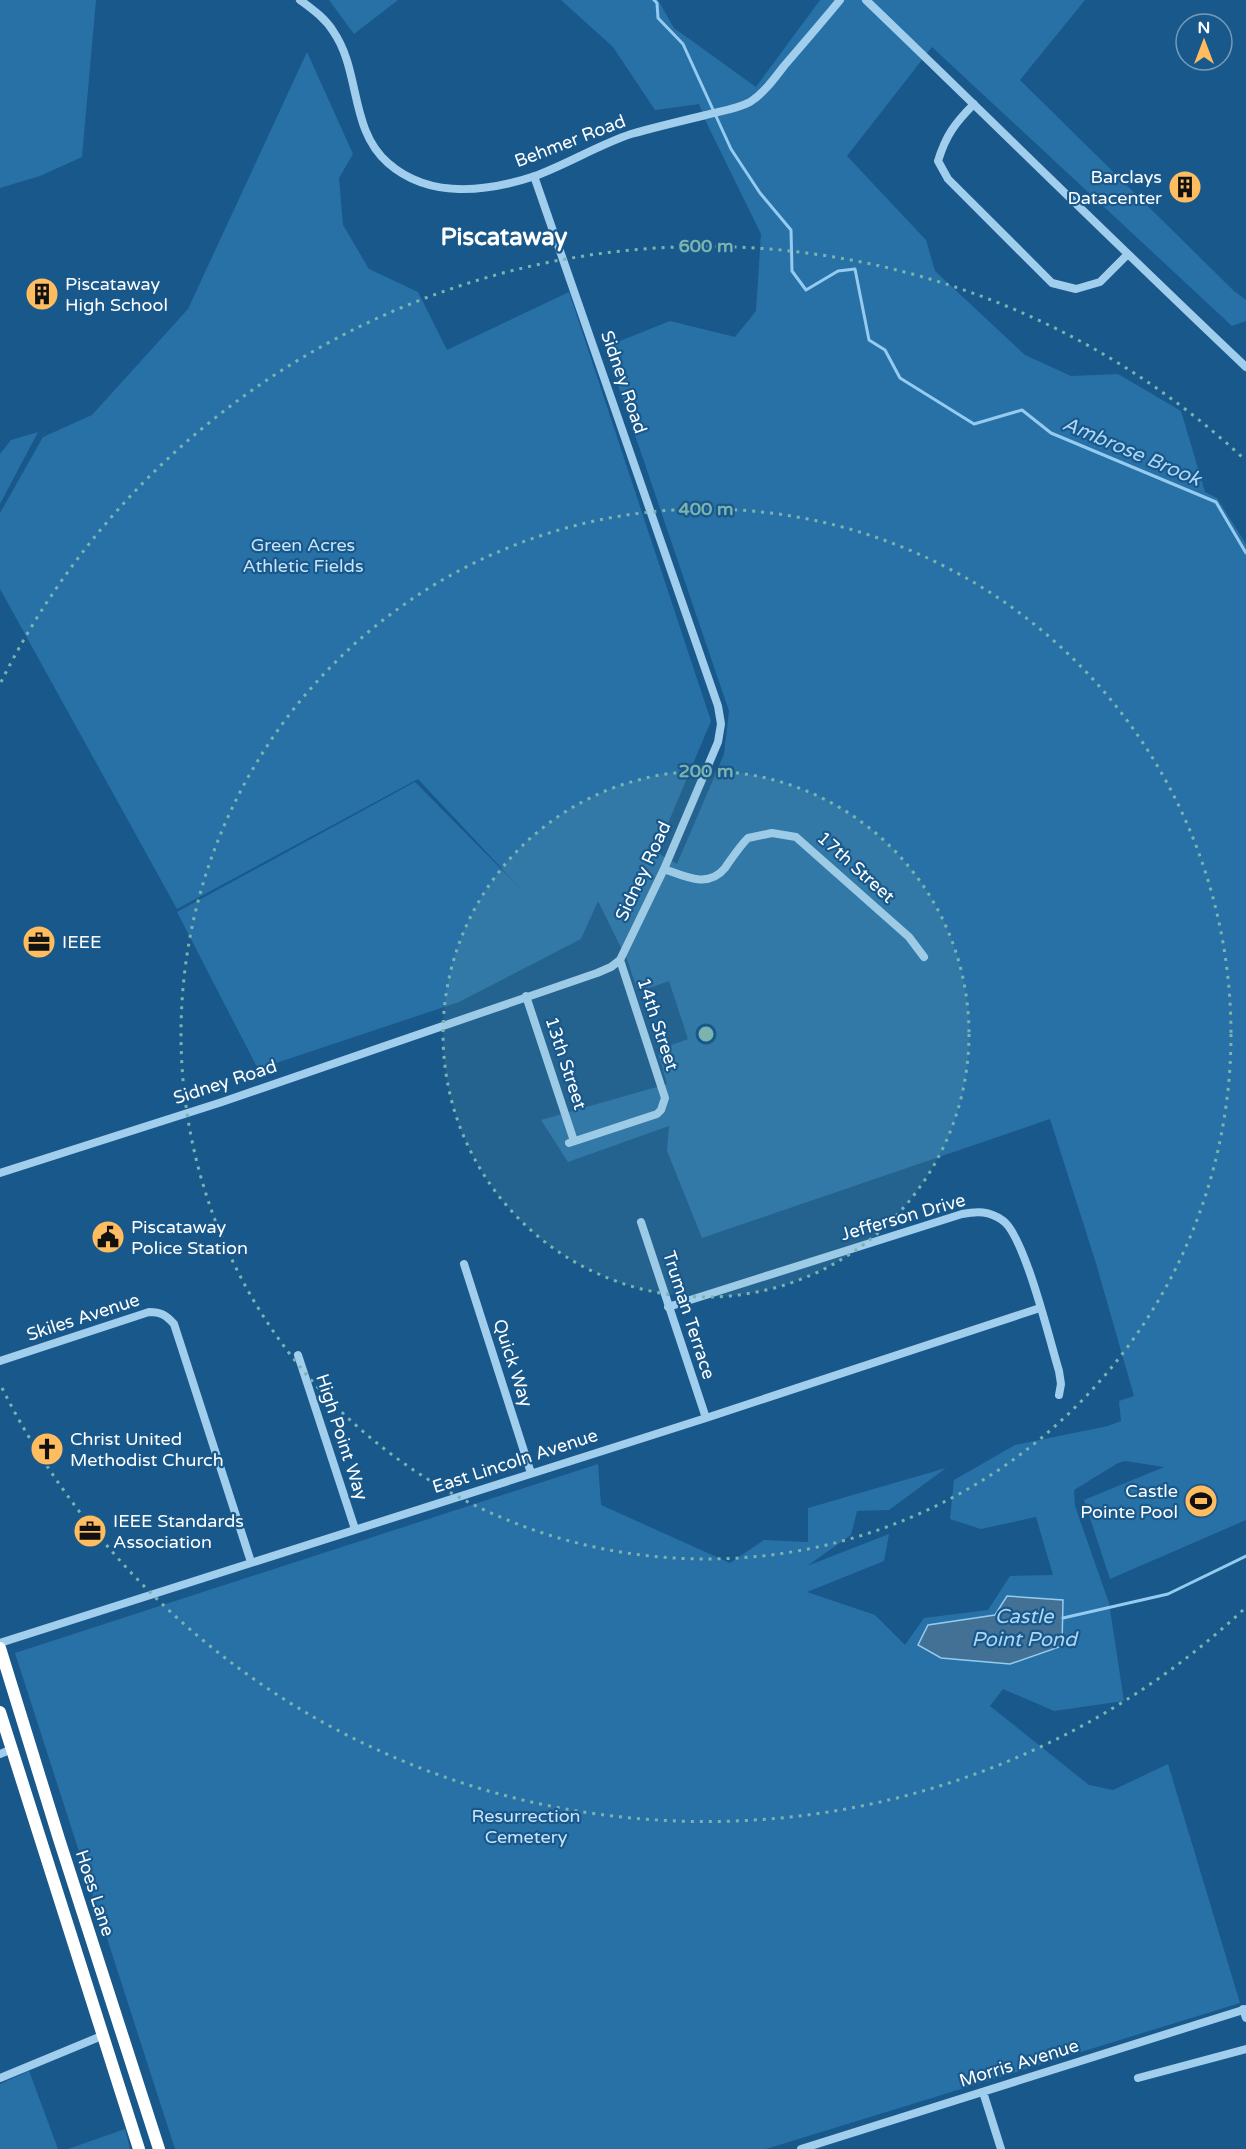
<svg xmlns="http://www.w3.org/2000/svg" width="1246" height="2149" font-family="'Varela Round',sans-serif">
	<rect width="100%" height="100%" fill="#19588b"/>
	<path fill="#2871a7" d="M0,0H96L82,157L40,176L0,188Z
		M329,0H398L354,34Z
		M561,0H658L674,28L756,87L820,0H1085L1020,80L1234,291L1246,300V321L1232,326L932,47L847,156L926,240L935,271L1025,355L1071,376L1118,374L1181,411L1205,492L1217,498L1246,544V1520L1110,1579L1084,1500L1164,1467L1125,1461L1118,1463L1074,1490L1075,1506L1109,1603L1124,1701L1054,1711L1003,1689L990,1706L1089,1785L1113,1790L1168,1764L1240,2003L766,2149H175L15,1653L598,1464L601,1505L730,1563L764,1540L808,1542V1508L946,1468L889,1510L857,1511L851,1535L807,1566L889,1534L884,1561L807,1592L875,1615L905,1645L924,1618L988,1610L1010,1576L1053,1575L1036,1517L981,1529L950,1519L954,1480L1015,1445L1108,1426L1121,1421L1119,1401L1134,1396L1095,1260L1050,1119L702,1238L667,1151L669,1126L568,1162L541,1120L667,1084L658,1052L663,1048L688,1039L669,981L644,990L637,989L628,962L598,901L581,939L459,1002L258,1069L177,912L415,782L523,891L418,779L177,909L0,589V513L43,437L92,415L188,309L307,52L353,154L339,178L343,225L369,269L418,292L447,350L569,292L711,721L656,852L677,864L724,754L729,711L605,347L670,321L735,337L756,311L761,234L708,126L699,104L655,110L613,47Z
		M38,432L0,504V454L11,440Z
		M29,2071L32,2079L58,2149H0V2084Z
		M125,2129L130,2149H68Z"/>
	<path fill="#437195" stroke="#95cbf0" stroke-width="1.5" d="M1007,1596L1063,1600L1062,1646L1010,1664L941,1658L918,1645L928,1625L995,1615Z"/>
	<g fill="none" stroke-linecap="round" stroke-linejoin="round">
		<path stroke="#95cbf0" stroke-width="3" d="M654,0L657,3L658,18L683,44L731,149L760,193L791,230L792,271L806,290L838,271L855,269L869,340L885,350L900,378L974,424L1022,410L1051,433L1216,502L1246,553
			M1063,1618L1168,1594L1246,1556"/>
		<path stroke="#a2ceee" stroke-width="8" d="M300,0C312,9 325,18 333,31C361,71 349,129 388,163C429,199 487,192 535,176C568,164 598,145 631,134C656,127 681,121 706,115C721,111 737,109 750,102C764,93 774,79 784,66C803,44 822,22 840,0
			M866,0C993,122 1118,246 1246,367
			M974,104C955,123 946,135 938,161L948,179L1052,283L1076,289L1100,282L1127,255
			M664,869C684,876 708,889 725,868C732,858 739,847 748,838L772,833L796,837L909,937L924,957
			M526,996L574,1141
			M569,1143L657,1114L661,1110L665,1098L620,960
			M0,1173L222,1102L597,973L611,967L620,960L664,869L718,742L721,724L718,706L534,176
			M641,1222L706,1418
			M464,1264L531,1473
			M668,1307L962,1214C978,1211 989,1211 1002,1220C1024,1233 1050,1342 1059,1371L1061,1384L1059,1395
			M298,1355L355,1529
			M0,1361L149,1312C161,1312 166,1315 174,1324L251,1562
			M0,1643L706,1418L1040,1308
			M0,1754L12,1749
			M1243,2009L1246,2018
			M0,2078L104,2035
			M1138,2078L1246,2049
			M983,2092L1001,2149
			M801,2149L1246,2009"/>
		<path stroke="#fff" stroke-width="12" d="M0,1648L59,1839L159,2149
			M0,1712L139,2149"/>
	</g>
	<circle cx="706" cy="1034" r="263" fill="#7bb4af" fill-opacity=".12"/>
	<g fill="none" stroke="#7bb4af" stroke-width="3" stroke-dasharray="3 6">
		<circle cx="706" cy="1034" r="263"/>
		<circle cx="706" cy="1034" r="525"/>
		<path d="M1243 1610A788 788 0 0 1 1 1386M1 682A788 788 0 0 1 1243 458"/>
	</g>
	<defs>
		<symbol id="building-disc" viewBox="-11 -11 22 22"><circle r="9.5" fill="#ffbd5f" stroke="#19588b"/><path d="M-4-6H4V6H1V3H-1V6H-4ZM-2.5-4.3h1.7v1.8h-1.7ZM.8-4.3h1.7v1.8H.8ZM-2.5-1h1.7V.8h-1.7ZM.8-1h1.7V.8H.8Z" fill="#111"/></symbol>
		<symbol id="office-disc" viewBox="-11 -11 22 22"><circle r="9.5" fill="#ffbd5f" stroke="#19588b"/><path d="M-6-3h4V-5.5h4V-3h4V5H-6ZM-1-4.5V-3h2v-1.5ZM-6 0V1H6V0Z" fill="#111"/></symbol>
		<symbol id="civic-disc" viewBox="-11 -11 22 22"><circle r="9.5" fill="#ffbd5f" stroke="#19588b"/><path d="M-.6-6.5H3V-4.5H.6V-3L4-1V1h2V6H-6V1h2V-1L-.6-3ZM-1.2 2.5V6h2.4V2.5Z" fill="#111"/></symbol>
		<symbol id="church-disc" viewBox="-11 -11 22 22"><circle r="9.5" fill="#ffbd5f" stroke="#19588b"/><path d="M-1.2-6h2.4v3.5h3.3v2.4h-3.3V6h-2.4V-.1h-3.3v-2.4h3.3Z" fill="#111"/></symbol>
		<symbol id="stadium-disc" viewBox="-11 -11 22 22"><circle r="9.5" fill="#ffbd5f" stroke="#19588b"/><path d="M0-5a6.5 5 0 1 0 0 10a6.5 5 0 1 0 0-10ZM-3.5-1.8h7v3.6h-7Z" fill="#111"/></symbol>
	</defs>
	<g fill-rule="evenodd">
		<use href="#building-disc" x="1166" y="168" width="38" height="38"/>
		<use href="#building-disc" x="23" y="275" width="38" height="38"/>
		<use href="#office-disc" x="20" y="923" width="38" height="38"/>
		<use href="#civic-disc" x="89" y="1218" width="38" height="38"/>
		<use href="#church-disc" x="28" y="1430" width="38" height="38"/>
		<use href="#stadium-disc" x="1182" y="1482" width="38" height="38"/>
		<use href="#office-disc" x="71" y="1512" width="38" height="38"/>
	</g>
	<g text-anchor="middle" stroke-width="4.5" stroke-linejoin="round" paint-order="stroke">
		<g font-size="18" fill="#fff" stroke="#19588b">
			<text transform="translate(570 141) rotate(-21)" y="6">Behmer Road</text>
			<text transform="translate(624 382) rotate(71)" y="6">Sidney Road</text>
			<text transform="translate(856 867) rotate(42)" y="6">17th Street</text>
			<text transform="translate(643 871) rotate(-65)" y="6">Sidney Road</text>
			<text transform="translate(658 1024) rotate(72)" y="6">14th Street</text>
			<text transform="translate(566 1063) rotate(72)" y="6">13th Street</text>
			<text transform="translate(225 1082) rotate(-18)" y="6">Sidney Road</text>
			<text transform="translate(903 1217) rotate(-16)" y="6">Jefferson Drive</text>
			<text transform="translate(689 1315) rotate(72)" y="6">Truman Terrace</text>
			<text transform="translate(83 1317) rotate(-18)" y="6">Skiles Avenue</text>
			<text transform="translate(513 1363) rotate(72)" y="6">Quick Way</text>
			<text transform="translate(342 1437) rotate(72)" y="6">High Point Way</text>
			<text transform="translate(515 1461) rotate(-18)" y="6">East Lincoln Avenue</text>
			<text transform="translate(95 1893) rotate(72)" y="6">Hoes Lane</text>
			<text transform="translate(1019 2063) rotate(-17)" y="6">Morris Avenue</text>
		</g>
		<g font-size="18" fill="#fff" stroke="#19588b" text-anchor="start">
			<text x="1162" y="183" text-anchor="end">Barclays<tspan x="1162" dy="21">Datacenter</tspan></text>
			<text x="65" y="290">Piscataway<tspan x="65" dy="21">High School</tspan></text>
			<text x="62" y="948">IEEE</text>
			<text x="131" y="1233">Piscataway<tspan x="131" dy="21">Police Station</tspan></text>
			<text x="70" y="1445">Christ United<tspan x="70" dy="21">Methodist Church</tspan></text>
			<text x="1178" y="1497" text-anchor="end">Castle<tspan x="1178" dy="21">Pointe Pool</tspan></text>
			<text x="113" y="1527">IEEE Standards<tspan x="113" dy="21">Association</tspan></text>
		</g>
		<g font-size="18" fill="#c8e5fa" stroke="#19588b">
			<text x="303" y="551">Green Acres<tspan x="303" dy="21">Athletic Fields</tspan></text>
			<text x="526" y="1822">Resurrection<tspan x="526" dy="21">Cemetery</tspan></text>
		</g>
		<g font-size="20" font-style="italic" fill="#aed7f5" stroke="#19588b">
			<text transform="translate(1132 451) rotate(23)" y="7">Ambrose Brook</text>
			<text x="1024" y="1623">Castle<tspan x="1024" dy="23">Point Pond</tspan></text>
		</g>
		<g font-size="24" font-weight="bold" fill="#fff" stroke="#19588b">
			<text x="504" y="245">Piscataway</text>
		</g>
	</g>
	<circle cx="706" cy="1034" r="9" fill="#7bb4af" stroke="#19588b" stroke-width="3"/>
	<g font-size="18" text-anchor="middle" font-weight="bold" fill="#7bb4af" stroke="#19588b" stroke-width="4.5" stroke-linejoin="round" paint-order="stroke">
		<text x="706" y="252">600 m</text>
		<text x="706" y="515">400 m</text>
		<text x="706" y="777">200 m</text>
	</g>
	<g transform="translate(1204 42)"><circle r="28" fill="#19588b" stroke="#759bb9" stroke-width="1.5"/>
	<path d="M0-4.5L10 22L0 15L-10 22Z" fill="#ffbd5f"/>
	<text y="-9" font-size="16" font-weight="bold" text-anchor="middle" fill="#ffffff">N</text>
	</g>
</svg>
